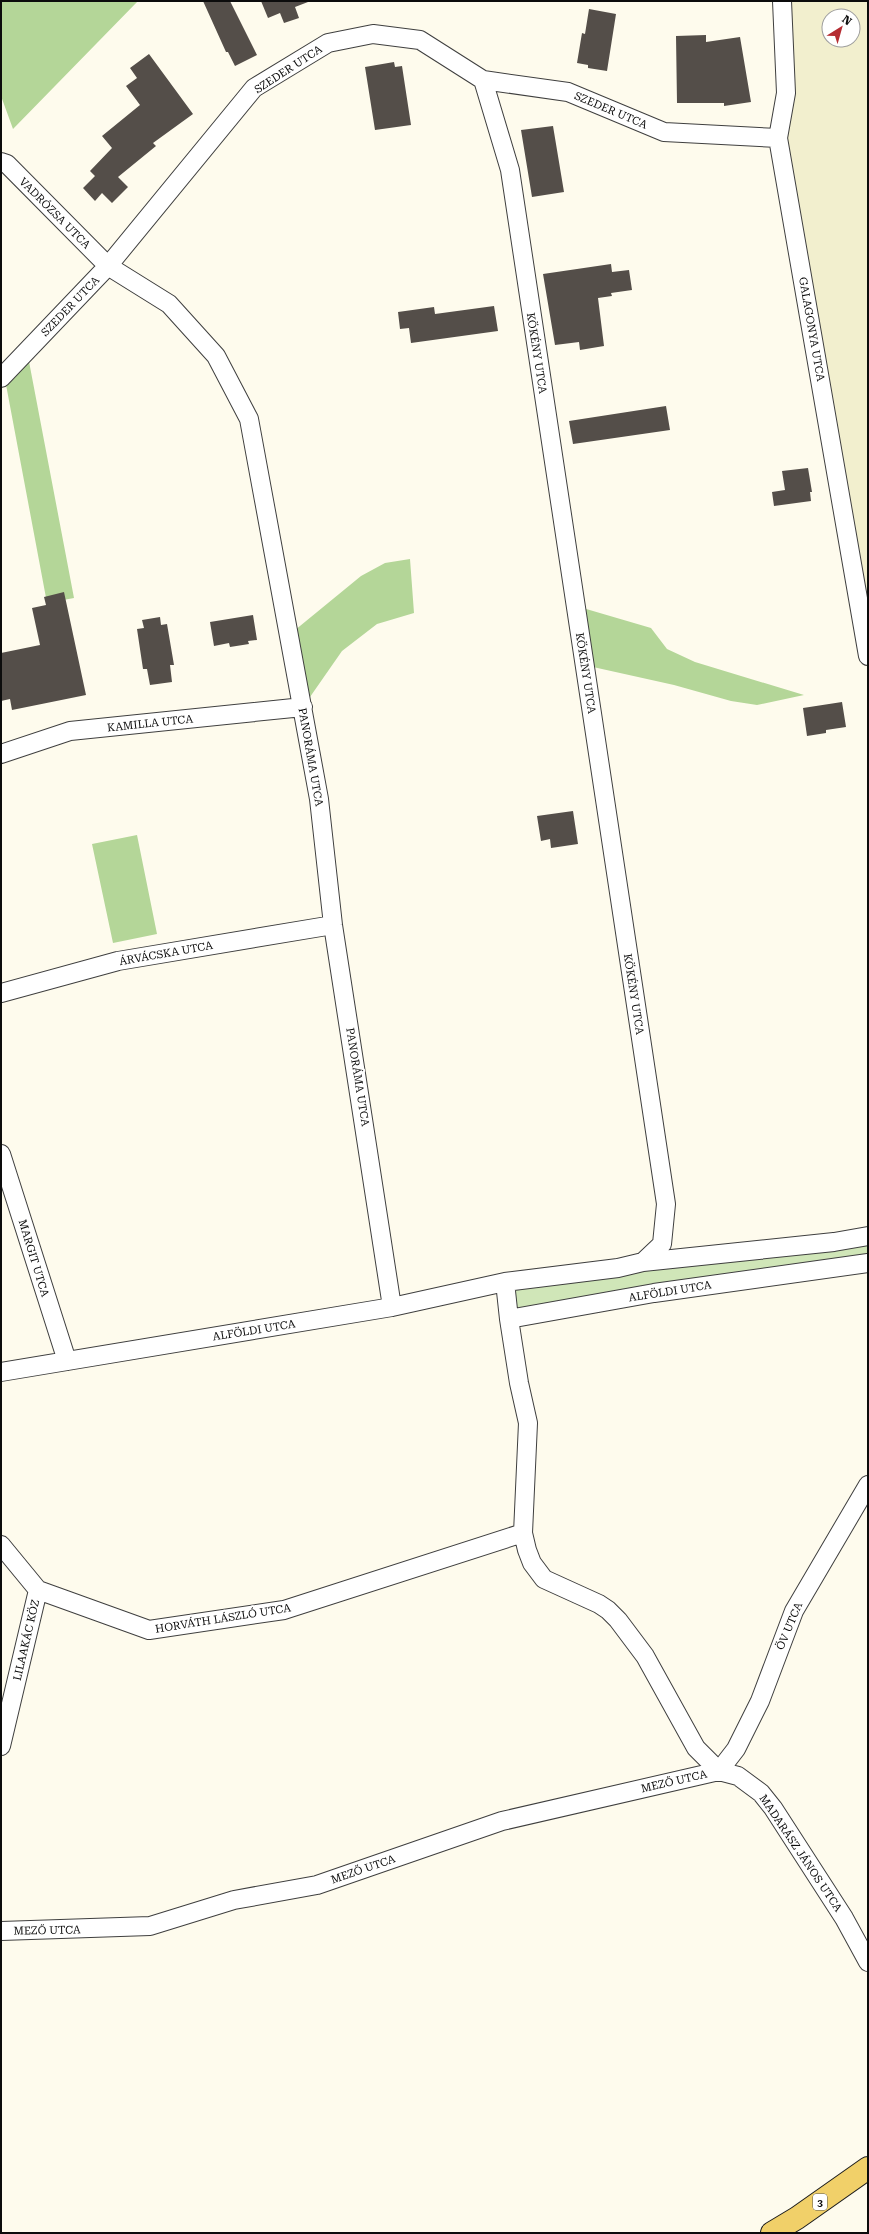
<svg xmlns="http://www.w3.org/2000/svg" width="869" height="2234" font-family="'Roboto Serif',serif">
	<rect width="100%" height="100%" fill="#fefbed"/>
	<path fill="#f2efce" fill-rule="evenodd" d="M782,1H868V656L778,138ZM829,16H853V40H829Z"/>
	<path fill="#d0e6b8" d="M868,1236V1263L509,1319L505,1282Z"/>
	<path fill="#b4d698" d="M1,1H138L13,129L1,96Z
		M27,351L74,598L47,603L4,374Z
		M410,559L414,613L377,624L342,651L303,707L289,635L361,576L385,563Z
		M576,606L651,628L667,649L695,662L804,695L757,705L731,701L674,685L584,665Z
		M137,835L157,934L113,943L92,844Z"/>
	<path fill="#544e49" d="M203,1H230L257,55L235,66L228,52H226Z
		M261,1H308V2L295,7L299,18L284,23L280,13L268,18Z
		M589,9L616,14L607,71L588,68V65L577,63L582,33L585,34Z
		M706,35V42L740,37L751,102L724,106V103H677L676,36Z
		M149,54L193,114L153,143L156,146L118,177L128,187L112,203L102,193L95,201L83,188L95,176L90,171L112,148L102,136L140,105L126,86L137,78L130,68Z
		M394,62L395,67L402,66L411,125L375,130L365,67Z
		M553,126L564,192L532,197L521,130Z
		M611,264L612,272L629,270L632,290L611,293L612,296L598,298L604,346L580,350L579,342L555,345L543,274Z
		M494,306L498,331L411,343L409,328L400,329L398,312L434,307L435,314Z
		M666,406L670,430L573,444L569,421Z
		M808,468L812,492H810L811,501L774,506L772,492L785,490L782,471Z
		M64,592L86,695L12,710L10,699L1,701V653L40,645L32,608L46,605L44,597Z
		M253,615L257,640L248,641L249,644L230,647L229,643L214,646L210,622Z
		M160,617L161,625L167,624L174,665H170L172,682L150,685L147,669H143L137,629L144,628L142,620Z
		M842,702L846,727L826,730V733L807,736L803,708Z
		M573,811L578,844L551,848L550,839L541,841L537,816Z"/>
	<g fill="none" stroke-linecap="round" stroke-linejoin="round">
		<defs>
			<path id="minor" d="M782,1L786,93L778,138L868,656
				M483,80L510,170L666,1204L662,1244L643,1262
				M1,162L7,164L108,266L169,304L216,356L249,419L319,799L333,925L392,1307
				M1,378L108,266L254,88L328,43L373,34L420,40L483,80L568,92L664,132L778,138
				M1,754L70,731L303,707
				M1,993L118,961L333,925
				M1,1154L67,1361
				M505,1282L509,1319L654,1293L868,1263
				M509,1319L519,1383L528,1423L523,1533L527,1550L532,1563L544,1579L599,1604L608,1610L618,1620L645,1656L696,1748L719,1771L738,1776L761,1793L773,1808L844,1918L868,1962
				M1,1372L392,1307L505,1282L618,1268L643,1262L834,1242L868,1236
				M1,1545L38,1590L1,1746
				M38,1590L149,1630L284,1610L523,1533
				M1,1931L150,1926L234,1900L317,1885L502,1821L719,1771L736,1749L760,1701L794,1611L868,1485"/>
			<path id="primary" d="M772,2233L797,2218L868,2168"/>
		</defs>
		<use href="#minor" stroke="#3f3f3f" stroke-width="20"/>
		<use href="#primary" stroke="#1d1d1d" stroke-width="24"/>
		<use href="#minor" stroke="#fff" stroke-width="18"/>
		<use href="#primary" stroke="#f1d069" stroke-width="22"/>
	</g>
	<g text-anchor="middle" stroke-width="4" stroke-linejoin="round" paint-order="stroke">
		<rect fill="#fff" stroke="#555" stroke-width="1" x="813" y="2194" width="14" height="16" rx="3"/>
		<g font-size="10" font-weight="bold" fill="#0c0c0c">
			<text x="820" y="2206">3</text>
		</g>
		<g font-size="11" fill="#0c0c0c" stroke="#fff">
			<text transform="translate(288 69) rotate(-33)" y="4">SZEDER UTCA</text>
			<text transform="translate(611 110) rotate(23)" y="4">SZEDER UTCA</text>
			<text transform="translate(55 213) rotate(45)" y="4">VADRÓZSA UTCA</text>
			<text transform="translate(70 306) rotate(-46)" y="4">SZEDER UTCA</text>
			<text transform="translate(812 329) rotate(80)" y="4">GALAGONYA UTCA</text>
			<text transform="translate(537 353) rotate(81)" y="4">KÖKÉNY UTCA</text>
			<text transform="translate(586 673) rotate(81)" y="4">KÖKÉNY UTCA</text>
			<text transform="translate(150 723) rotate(-6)" y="4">KAMILLA UTCA</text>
			<text transform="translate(311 757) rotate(80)" y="4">PANORÁMA UTCA</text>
			<text transform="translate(166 953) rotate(-10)" y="4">ÁRVÁCSKA UTCA</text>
			<text transform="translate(634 994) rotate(81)" y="4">KÖKÉNY UTCA</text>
			<text transform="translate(358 1077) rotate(81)" y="4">PANORÁMA UTCA</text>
			<text transform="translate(34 1258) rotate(73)" y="4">MARGIT UTCA</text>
			<text transform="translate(670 1291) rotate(-9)" y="4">ALFÖLDI UTCA</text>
			<text transform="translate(254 1330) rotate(-9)" y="4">ALFÖLDI UTCA</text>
			<text transform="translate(223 1618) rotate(-9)" y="4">HORVÁTH LÁSZLÓ UTCA</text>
			<text transform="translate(789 1626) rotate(-67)" y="4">ÖV UTCA</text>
			<text transform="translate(26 1640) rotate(-77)" y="4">LILAAKÁC KÖZ</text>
			<text transform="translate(674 1781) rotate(-13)" y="4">MEZŐ UTCA</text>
			<text transform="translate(801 1853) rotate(56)" y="4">MADARÁSZ JÁNOS UTCA</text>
			<text transform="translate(363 1869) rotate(-19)" y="4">MEZŐ UTCA</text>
			<text transform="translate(47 1930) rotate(-1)" y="4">MEZŐ UTCA</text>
		</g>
	</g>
	<rect width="869" height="2234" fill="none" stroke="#0c0c0c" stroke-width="4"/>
	<g transform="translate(841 28) rotate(37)"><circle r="19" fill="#ffffff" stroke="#9e9e9e"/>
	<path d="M0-3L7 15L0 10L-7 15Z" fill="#b52c32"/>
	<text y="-6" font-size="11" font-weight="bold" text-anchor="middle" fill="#0c0c0c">N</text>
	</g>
</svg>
